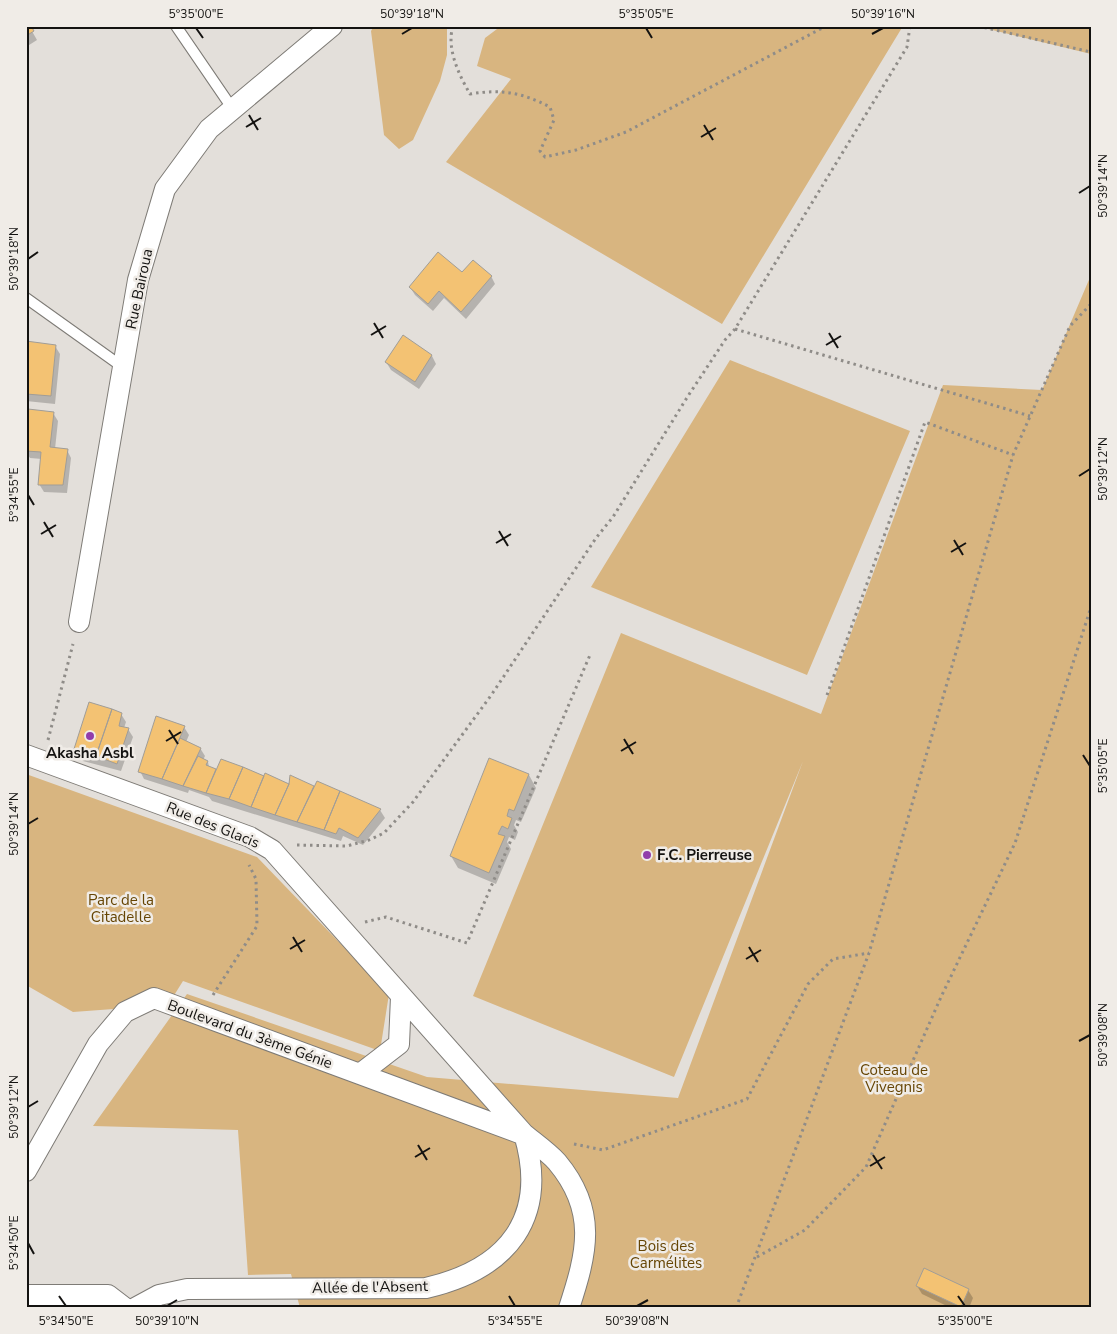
<svg xmlns="http://www.w3.org/2000/svg" width="1117" height="1334" font-family="'Nunito Sans',sans-serif">
	<rect width="100%" height="100%" fill="#e3dfda"/>
	<path fill="#d8b580" d="M374,26H447V55L440,81L413,140L399,149L384,135L371,31Z
		M501,26H903L722,324L446,162L511,79L477,66L485,38Z
		M976,26H1091V54Z
		M1091,275V1308H300L291,1274L248,1275L238,1130L93,1126L187,994L427,1077L678,1098L803,761L674,1077L473,996L621,633L821,714L943,385L1042,390Z
		M730,360L910,431L807,675L591,587Z
		M26,774L257,857L389,994L380,1051L183,981L168,1005L73,1012L26,985Z"/>
	<path fill="#0003" d="M26,26H29L37,40L26,47Z
		M491,276L495,284L466,319L444,298L433,311L415,295L410,287Z
		M403,337L432,356L436,364L419,389L391,370L386,362Z
		M55,346L60,354L55,404L26,401V351Z
		M29,411L53,413L58,421L55,449L67,450L71,458L67,493L44,492L39,484L42,459L30,458L26,452Z
		M121,714L126,722L124,728L128,729L133,737L121,771L83,761L76,749Z
		M184,727L189,735L186,742L200,748L205,756L203,760L208,762L209,767L217,771L222,760L288,785L291,777L314,788L317,783L380,810L385,818L363,845L343,836L341,841L212,801L209,797L189,790L188,793L144,779L140,771Z
		M490,760L529,775L536,788L521,822L516,820L514,825L518,832L515,840L509,837L507,842L511,849L496,884L458,868L451,856Z
		M917,1286L968,1290L973,1298L969,1308H951L922,1294Z"/>
	<path fill="#f3c273" stroke="#a09d98" d="M26,26H31L34,31L26,36Z
		M438,252L462,272L473,260L492,276L461,312L439,291L428,304L409,287Z
		M403,335L432,355L415,382L385,362Z
		M26,341L56,345L51,396L26,394Z
		M28,409L54,412L50,447L68,449L63,485H38L41,452L26,451Z
		M89,702L112,709L96,756L74,749Z
		M112,709L122,713L119,726L129,728L117,764L96,756Z
		M156,716L185,726L162,779L138,772Z
		M180,738L201,748L183,786L162,779Z
		M198,756L208,761L206,765L216,769L206,793L183,786Z
		M489,758L529,774L514,811L509,809L507,816L512,818L508,829L502,826L498,834L505,836L489,873L450,856Z
		M221,759L243,767L229,799L206,793Z
		M243,767L264,776L251,807L229,799Z
		M265,773L289,784L275,815L251,807Z
		M290,775L314,786L297,822L275,815L289,784Z
		M317,781L340,791L324,830L297,822Z
		M340,791L381,809L358,838L339,828L336,834L324,830Z
		M924,1268L969,1289L961,1307L916,1286Z"/>
	<g fill="none" stroke-linecap="round" stroke-linejoin="round">
		<defs>
			<path id="service" d="M176,26L232,108
				M26,298L124,368"/>
			<path id="minor" d="M79,622L138,280L165,189L209,129L332,26
				M26,755L250,837L272,850L524,1134C535,1143 548,1152 557,1162C598,1211 587,1253 569,1308
				M360,1074L399,1044L401,997
				M26,1171L98,1044L125,1012L154,998L522,1134
				M26,1295H108L125,1308
				M135,1308L159,1295L187,1289L426,1288C508,1269 549,1218 524,1134"/>
		</defs>
		<use href="#service" stroke="#7e7b76" stroke-width="12"/>
		<use href="#minor" stroke="#7e7b76" stroke-width="22"/>
		<path stroke="#8f8c88" stroke-width="3" stroke-dasharray="2.5 4" stroke-linecap="butt" d="M453,26C446,48 459,75 470,94C501,89 521,92 550,107L554,120L540,151L545,157L576,150L626,132L826,26
			M978,26L1091,52
			M735,329L1030,416
			M827,695L925,422L1013,455
			M48,740L73,644
			M297,845L347,846L369,840L384,833L413,802L492,694L596,538L613,517L688,396L725,340L735,329L907,47L910,26
			M365,922L386,917L467,943L590,655
			M213,995L257,926L256,879L249,865
			M574,1144L603,1150L747,1099L808,984L833,959L869,953
			M757,1257L805,1230L866,1167L941,997L1015,843L1091,607
			M736,1308L869,953L1013,455L1070,326L1091,304"/>
		<use href="#service" stroke="#fff" stroke-width="10"/>
		<use href="#minor" stroke="#fff" stroke-width="20"/>
	</g>
	<path fill="none" stroke="#141311" stroke-width="2" d="M196,28L203,38M646,28L652,38M402,34L412,28M872,34L883,28M249,115L258,130M704,125L713,140M246,127L261,118M701,137L716,128M1079,193L1090,186M28,259L38,252M374,323L383,338M829,333L838,348M371,335L386,326M826,345L841,336M1079,476L1090,469M28,495L34,505M44,522L53,537M499,531L508,546M41,534L56,525M954,540L963,555M496,543L511,534M951,552L966,543M169,730L178,744M624,739L633,754M166,741L181,732M621,751L636,742M1083,755L1090,766M28,824L38,818M293,937L302,952M749,947L758,962M290,949L305,940M746,959L761,950M1079,1041L1090,1035M28,1107L38,1101M418,1145L427,1160M873,1155L882,1169M415,1157L430,1148M870,1166L885,1157M28,1243L34,1254M59,1296L66,1306M509,1296L515,1306M958,1296L965,1306M167,1306L177,1300M637,1306L648,1300"/>
	<g fill="#913dab" stroke="#f0ece7" stroke-width="2">
		<circle cx="90" cy="736" r="5"/>
		<circle cx="647" cy="855" r="5"/>
	</g>
	<g text-anchor="middle" stroke-width="5" stroke-linejoin="round" paint-order="stroke">
		<g font-size="15" fill="#141311" stroke="#f0ece7">
			<text transform="translate(139 289) rotate(-78)" y="5">Rue Bairoua</text>
			<text transform="translate(213 825) rotate(22)" y="5">Rue des Glacis</text>
			<text transform="translate(250 1034) rotate(20)" y="5">Boulevard du 3ème Génie</text>
			<text transform="translate(370 1287) rotate(-1)" y="5">Allée de l'Absent</text>
		</g>
		<g font-size="15" font-weight="bold" fill="#141311" stroke="#f0ece7">
			<text x="90" y="758">Akasha Asbl</text>
			<text x="657" y="860" text-anchor="start">F.C. Pierreuse</text>
		</g>
		<g font-size="15" fill="#664504" stroke="#f0ece7">
			<text x="121" y="905">Parc de la<tspan x="121" dy="17">Citadelle</tspan></text>
			<text x="894" y="1075">Coteau de<tspan x="894" dy="17">Vivegnis</tspan></text>
			<text x="666" y="1251">Bois des<tspan x="666" dy="17">Carmélites</tspan></text>
		</g>
	</g>
	<rect width="1117" height="1334" fill="none" stroke="#f0ece7" stroke-width="55"/>
	<rect x="28" y="28" width="1062" height="1278" fill="none" stroke="#141311" stroke-width="2"/>
	<g font-size="12" text-anchor="middle" fill="#141311">
		<text x="196" y="18">5°35'00"E</text>
		<text x="412" y="18">50°39'18"N</text>
		<text x="646" y="18">5°35'05"E</text>
		<text x="883" y="18">50°39'16"N</text>
		<text transform="translate(1103 186) rotate(-90)" y="4">50°39'14"N</text>
		<text transform="translate(14 259) rotate(-90)" y="4">50°39'18"N</text>
		<text transform="translate(1103 469) rotate(-90)" y="4">50°39'12"N</text>
		<text transform="translate(14 495) rotate(-90)" y="4">5°34'55"E</text>
		<text transform="translate(1103 766) rotate(-90)" y="4">5°35'05"E</text>
		<text transform="translate(14 824) rotate(-90)" y="4">50°39'14"N</text>
		<text transform="translate(1103 1035) rotate(-90)" y="4">50°39'08"N</text>
		<text transform="translate(14 1107) rotate(-90)" y="4">50°39'12"N</text>
		<text transform="translate(14 1243) rotate(-90)" y="4">5°34'50"E</text>
		<text x="66" y="1325">5°34'50"E</text>
		<text x="167" y="1325">50°39'10"N</text>
		<text x="515" y="1325">5°34'55"E</text>
		<text x="637" y="1325">50°39'08"N</text>
		<text x="965" y="1325">5°35'00"E</text>
	</g>
</svg>
